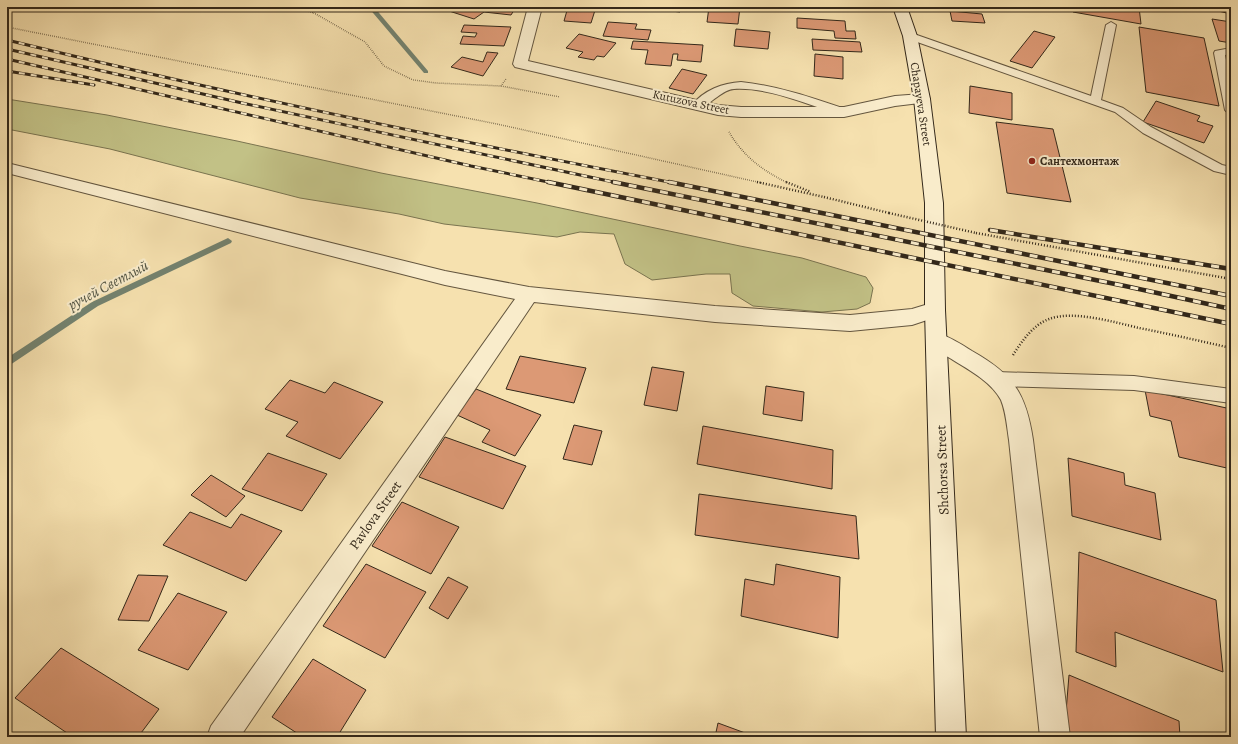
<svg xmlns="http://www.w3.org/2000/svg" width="1238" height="744" font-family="Alegreya,serif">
	<rect width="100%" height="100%" fill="#f6e1af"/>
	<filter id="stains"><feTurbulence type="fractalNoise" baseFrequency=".005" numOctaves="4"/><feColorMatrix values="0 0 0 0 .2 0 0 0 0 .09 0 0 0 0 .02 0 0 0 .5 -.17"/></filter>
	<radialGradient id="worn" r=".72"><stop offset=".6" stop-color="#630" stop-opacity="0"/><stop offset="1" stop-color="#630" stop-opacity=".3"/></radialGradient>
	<path fill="#c2c186" stroke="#7a7450" d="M7,99L107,115L237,141L381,173L537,203L740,246L802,258L866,277L873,288L870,303L857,309L822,312L753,306L732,293L730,274H706L652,280L625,264L614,234L580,232L557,237L444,224L399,214L300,198L110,149L7,129Z"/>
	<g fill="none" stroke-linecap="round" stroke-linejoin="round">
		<path fill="#73826f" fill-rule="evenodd" d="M368,7H374L428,71V73H424Z
			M228,238L232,241L231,243L98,306L7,367V358L92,302Z"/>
	</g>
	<path fill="#dc9975" stroke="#33281a" d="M456,7H516L511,15L484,12L474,19L449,11Z
		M568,7H596L591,23L564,21Z
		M663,7H680V12L662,10Z
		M709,7H740L738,24L707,22Z
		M955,7H987V10Z
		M1073,7H1139L1141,24L1073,12Z
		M1201,7H1231V14Z
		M950,11L982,14L985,23L952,21Z
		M797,18L845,21L846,31H855L856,39L835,38L834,31L797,28Z
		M1212,19L1231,22V43L1219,41Z
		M608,22L637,24L635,29L651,30L648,40L603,36Z
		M464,25L511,27L504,46L460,44L463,36L475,37L477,33L461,32Z
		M1139,27L1204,38L1219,106L1146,92Z
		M736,29L770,32L768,49L734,46Z
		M1034,31L1055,37L1032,68L1010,61Z
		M579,34L616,43L604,57L597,56L594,60L578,57L583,52L566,48Z
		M812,39L860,42L862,52L813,50Z
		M633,41L703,45L701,62L677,60L678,54H673L671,66L645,64L648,50L631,49Z
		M487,52L498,53L483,76L451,67L462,57L483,62Z
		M815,54L843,57V79L814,76Z
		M682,69L707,75L693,94L669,88Z
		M970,86L1012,93V120L969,113Z
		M1156,101L1200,116L1197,121L1213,126L1204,143L1143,122Z
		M996,122L1053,129L1071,202L1007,193Z
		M520,356L586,368L574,403L506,389Z
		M652,367L684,372L677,411L644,405Z
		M290,380L325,393L334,382L383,402L340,459L286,436L298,422L265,409Z
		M766,386L804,392L802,421L763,414Z
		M476,389L541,415L515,456L482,442L490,430L457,415Z
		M1145,390L1231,409V469L1179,457L1171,421L1150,416Z
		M574,425L602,431L592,465L563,459Z
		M703,426L833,450L832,489L697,464Z
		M445,437L526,466L503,509L419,477Z
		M268,453L327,474L302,511L242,489Z
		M1068,458L1124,473L1125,485L1155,493L1161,540L1072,516Z
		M211,475L245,496L226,517L191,495Z
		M699,494L856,516L859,559L695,535Z
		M402,502L459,527L431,574L372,546Z
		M190,512L231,528L241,514L282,531L246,581L163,545Z
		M1079,552L1216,600L1223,672L1115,632L1116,667L1076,652Z
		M366,564L426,592L385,658L323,626Z
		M776,564L840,577L838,638L741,616L745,579L774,585Z
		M138,575L168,576L149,621L118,620Z
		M448,577L468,587L448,619L429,608Z
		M178,593L227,612L188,670L138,650Z
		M61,648L159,709L138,737H73L15,698Z
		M313,659L366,690L337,737H303L272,717Z
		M1069,675L1179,721L1180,737H1064Z
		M718,723L756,737H715Z"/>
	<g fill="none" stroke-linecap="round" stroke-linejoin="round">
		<defs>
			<path id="lane" d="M1111,22L1116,25L1101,100L1123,108L1151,127L1222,165L1231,167V175L1214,171L1143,133L1115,112L906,38L905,36L906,34H914L1091,96L1106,25Z
				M1231,48V54L1225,55L1231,84V113L1227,112L1225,110L1214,53L1215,51Z
				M741,82C778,86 813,98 848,110L850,112L848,114L844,115C808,106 772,87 734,89C719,90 707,111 694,107L692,105C704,90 723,83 741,82Z
				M996,372L1134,376L1231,389V403L1134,390L996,386L990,384L988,379L990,374Z"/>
			<path id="street" d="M528,7H542L528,61L718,105L741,107H844L895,96L922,94L928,96L930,99L928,102L895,106L844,117H741L718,115L515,67L513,64Z
				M7,163L445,271L529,287L715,306L850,315L912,309L935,302L942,305L945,310L942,315L912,325L850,331L715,322L534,302L240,737H207L211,726L515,299L445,285L7,173Z
				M937,333C950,337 961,344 972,351C1013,374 1026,393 1033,440L1070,737H1040L1009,440C1007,427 1006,412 1001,400C991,381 966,368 948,357C940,353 931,350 926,341L929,335Z"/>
			<path id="secondary" d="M893,7H907L917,36L930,99L943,203L945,310L966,737H936L925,310V203L914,99L903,36Z"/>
		</defs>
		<use href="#lane" stroke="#64563f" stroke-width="2"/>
		<use href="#street" stroke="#64563f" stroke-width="2"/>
		<use href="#secondary" stroke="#33281a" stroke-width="2"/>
		<path stroke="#33281a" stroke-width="1.5" stroke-dasharray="0.5 1.5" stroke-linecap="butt" d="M293,7L314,13
			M308,7L314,13L365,42L384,66L413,80L436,83L501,86L506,79
			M7,27L497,124L762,183
			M501,86L560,97
			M729,132C743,156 763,171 788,183"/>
		<path stroke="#33281a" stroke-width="2.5" stroke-dasharray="1 2" stroke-linecap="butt" d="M757,182L824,197
			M786,182L811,192
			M824,197L889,213
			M976,233L1231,279
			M1013,355C1022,341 1033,325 1049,319C1073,310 1114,322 1139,328C1170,334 1200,341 1231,348"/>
		<use href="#lane" fill="#f9eccb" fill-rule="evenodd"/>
		<use href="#street" fill="#f9eccb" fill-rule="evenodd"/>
		<use href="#secondary" fill="#f9eccb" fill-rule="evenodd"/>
		<defs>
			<path id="rail-far1" d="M7,40C228,94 451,140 674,183
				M7,49L242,103L618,183
				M7,59L471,166L553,183
				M7,71L94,85"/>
			<path id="rail" d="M548,182L1231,324
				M613,182L1125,286L1231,309
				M669,182L1231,296
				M990,230L1231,269"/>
		</defs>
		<use href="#rail-far1" stroke="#33281a" stroke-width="3"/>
		<use href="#rail" stroke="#33281a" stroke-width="4.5"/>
		<use href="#rail-far1" stroke="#f9eccb" stroke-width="2" stroke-dasharray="6" stroke-linecap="butt"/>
		<use href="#rail" stroke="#f9eccb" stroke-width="3" stroke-dasharray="8" stroke-linecap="butt"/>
		<path stroke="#33281a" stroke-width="2.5" stroke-dasharray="1 2" stroke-linecap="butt" d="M889,213L976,233"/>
	</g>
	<circle fill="#8f2418" stroke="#f9eccb" stroke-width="1.5" cx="1032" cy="161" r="4"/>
	<g text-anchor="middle" stroke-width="4" stroke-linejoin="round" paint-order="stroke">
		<g font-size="12" fill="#33281a" stroke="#f9eccb">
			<text transform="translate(691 102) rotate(12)" y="4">Kutuzova Street</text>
			<text transform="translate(921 104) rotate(81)" y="4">Chapayeva Street</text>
		</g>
		<g font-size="12" font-weight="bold" fill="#33281a" stroke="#f9eccb" text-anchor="start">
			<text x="1040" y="165">Сантехмонтаж</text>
		</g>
		<g font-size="14" fill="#33281a" stroke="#f9eccb">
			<text transform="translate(942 470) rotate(-92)" y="5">Shchorsa Street</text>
			<text transform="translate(375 515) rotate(-55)" y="5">Pavlova Street</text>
		</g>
		<g font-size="15" font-style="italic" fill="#535544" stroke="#f9eccb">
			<text transform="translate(108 285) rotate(-28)" y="5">ручей Светлый</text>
		</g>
	</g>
	<rect width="1238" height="744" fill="none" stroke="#f6e1af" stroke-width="24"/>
	<rect x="8" y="8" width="1222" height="728" fill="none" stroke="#33281a" stroke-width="2"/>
	<rect x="12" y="12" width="1214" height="720" fill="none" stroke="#33281a"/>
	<rect width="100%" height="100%" filter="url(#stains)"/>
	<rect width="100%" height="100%" fill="url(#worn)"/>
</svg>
